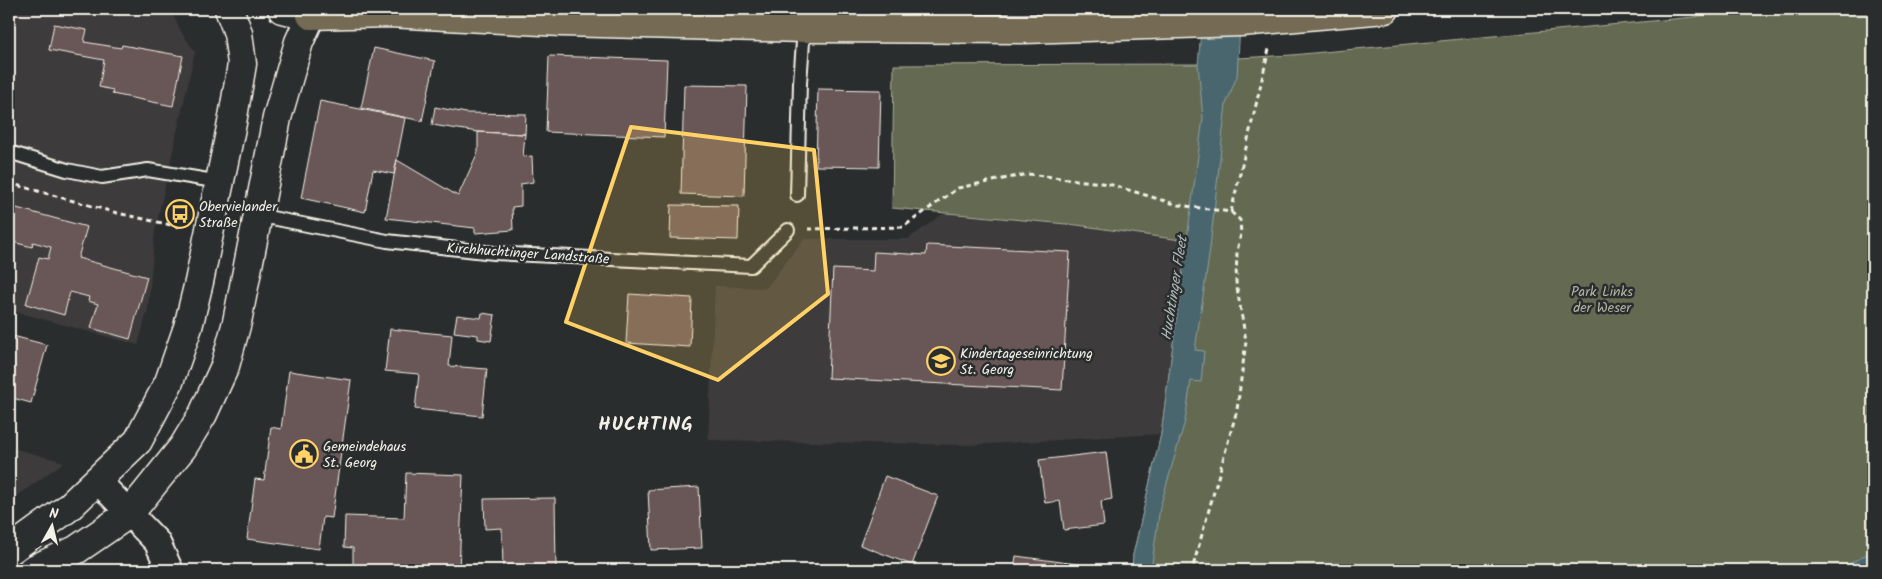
<svg xmlns="http://www.w3.org/2000/svg" width="1882" height="579" font-family="Kalam,sans-serif">
	<rect width="100%" height="100%" fill="#2a2d2e"/>
	<filter id="ink" filterUnits="userSpaceOnUse"><feTurbulence type="fractalNoise" baseFrequency=".02" numOctaves="2"/><feDisplacementMap in="SourceGraphic" scale="10" xChannelSelector="R" yChannelSelector="G"/><feConvolveMatrix kernelMatrix="1 2 1 2 8 2 1 2 1" color-interpolation-filters="sRGB"/></filter>
	<g filter="url(#ink)">
		<path fill="#3d3a3a" d="M9,9L37,12L40,9H170L182,33L195,52L155,231L148,309L138,345L9,310Z
			M944,213L1077,225L1187,241L1161,434L970,445L708,440L715,286L766,288L804,239H908Z
			M9,447L64,462L9,502Z"/>
		<path fill="#646b51" stroke="#acae9c" d="M1740,9H1873V570H1132L1133,555L1161,434L1187,241L1077,225L892,208L894,65L1198,64L1238,58L1292,55L1694,17Z"/>
		<path fill="#4a666e" stroke="#8e9e9f" d="M1203,9H1241L1237,76L1226,104L1209,256L1195,350L1204,351L1201,382L1191,381L1185,421L1160,507L1151,570H1132L1133,555L1161,434L1203,118L1198,64Z
			M1873,551V570H1838Z"/>
		<path fill="#695757" stroke="#f4f1e8" d="M54,24L87,30L84,42L121,48L122,45L183,56L173,106L112,94L113,90L99,87L104,60L49,50Z
			M374,48L435,61L422,121L361,108Z
			M549,56L667,60L664,137L546,132Z
			M684,85L747,86L744,196L681,194Z
			M818,89L881,90L879,167L816,166Z
			M320,101L405,118L394,174L373,170L365,212L301,198Z
			M435,107L466,113L526,114L525,134L478,132L432,125Z
			M478,132L525,134L523,157L532,156L533,182L521,184V206L512,207L513,230L475,233V228L386,218L397,160L458,196L478,152Z
			M671,205L739,206L738,240L670,238Z
			M9,206L87,227L78,258L147,277L130,339L91,328L98,304L88,301L89,297L70,292L64,315L26,304L39,257L48,259L51,247L33,242L32,247L9,241Z
			M927,245L1070,252L1062,390L828,378L833,269L873,271L874,252L926,255Z
			M629,294L692,298L690,347L626,343Z
			M482,313L495,315L491,341L478,339V335L454,332L457,315L481,318Z
			M390,329L452,335L449,366L487,369L482,416L415,409L419,374L385,371Z
			M9,335L47,345L31,403L9,397Z
			M289,371L351,380L332,518L323,517L319,549L247,539L255,479L264,480L271,427L281,429Z
			M1106,452L1112,499L1101,501L1104,525L1064,530L1060,501L1045,503L1039,460Z
			M406,473L463,475L459,570H407V567L353,565V548L344,547L345,516L404,518Z
			M885,476L938,496L912,565L860,545Z
			M699,487L702,548L651,550L648,490Z
			M555,498L556,570H503L502,528L485,529L484,499Z
			M1016,556L1084,565V570H1014Z"/>
		<g fill="none" stroke-linecap="round" stroke-linejoin="round">
			<defs>
				<path id="service" d="M9,152L67,170L102,177L148,170L220,182
					M797,195L800,83L804,28
					M257,215L387,241L494,253L751,266L788,230"/>
				<path id="minor" d="M97,480L157,542L170,570"/>
				<path id="secondary" d="M282,9L311,15
					M9,551L68,508L138,441L169,382L188,327L199,282L232,123L242,64L238,33L229,9
					M32,570L76,550L130,513L183,447L203,414L225,366L237,322L277,118L299,42L314,9"/>
				<path id="trunk" d="M311,15L389,13L561,22L804,28L1024,29L1241,22L1385,9"/>
			</defs>
			<use href="#service" stroke="#f4f1e8" stroke-width="16"/>
			<use href="#minor" stroke="#f4f1e8" stroke-width="29"/>
			<use href="#secondary" stroke="#f4f1e8" stroke-width="31"/>
			<use href="#trunk" stroke="#f4f1e8" stroke-width="31"/>
			<path stroke="#f4f1e8" stroke-width="3" stroke-dasharray="5 4" stroke-linecap="butt" d="M9,183L117,213L180,227
				M1231,212L1269,49
				M808,229L903,227L958,188L1028,174L1109,184L1178,205L1231,212L1240,220L1241,234L1237,251L1236,282L1246,341L1237,410L1192,570"/>
			<use href="#service" stroke="#2a2d2e" stroke-width="12"/>
			<use href="#minor" stroke="#2a2d2e" stroke-width="25"/>
			<use href="#secondary" stroke="#2a2d2e" stroke-width="28"/>
			<use href="#trunk" stroke="#746b52" stroke-width="28"/>
		</g>
	</g>
	<path fill="#ffd166" fill-opacity="0.2" stroke="#ffd166" stroke-width="4" stroke-linejoin="round" d="M631,127L814,150L828,294L718,380L566,322Z"/>
	<defs>
		<symbol id="bus-ring" viewBox="-11 -11 22 22"><circle r="9.5" fill="#2a2d2e" stroke="#ffd166" stroke-width="1.5"/><path d="M-5-6H5V4H4V6H2V4H-2V6H-4V4H-5ZM-3.5-4V0h7V-4ZM-3.5 1.2v1.5H-2V1.2ZM2 1.2v1.5H3.5V1.2Z" fill="#ffd166"/></symbol>
		<symbol id="school-ring" viewBox="-11 -11 22 22"><circle r="9.5" fill="#2a2d2e" stroke="#ffd166" stroke-width="1.5"/><path d="M0-5L7-2L0 1L-7-2ZM-4 1L0 2.5L4 1V4Q0 6-4 4Z" fill="#ffd166"/></symbol>
		<symbol id="civic-ring" viewBox="-11 -11 22 22"><circle r="9.5" fill="#2a2d2e" stroke="#ffd166" stroke-width="1.5"/><path d="M-.6-6.5H3V-4.5H.6V-3L4-1V1h2V6H-6V1h2V-1L-.6-3ZM-1.2 2.5V6h2.4V2.5Z" fill="#ffd166"/></symbol>
	</defs>
	<g fill-rule="evenodd">
		<use href="#bus-ring" x="164" y="198" width="32" height="32"/>
		<use href="#school-ring" x="925" y="345" width="32" height="32"/>
		<use href="#civic-ring" x="288" y="438" width="32" height="32"/>
	</g>
	<g text-anchor="middle" stroke-width="5" stroke-linejoin="round" paint-order="stroke">
		<g font-size="14" fill="#f4f1e8" stroke="#2a2d2e" text-anchor="start">
			<text x="199" y="211">Obervielander<tspan x="199" dy="16">Straße</tspan></text>
			<text x="960" y="358">Kindertageseinrichtung<tspan x="960" dy="16">St. Georg</tspan></text>
			<text x="323" y="451">Gemeindehaus<tspan x="323" dy="16">St. Georg</tspan></text>
		</g>
		<g font-size="14" fill="#f4f1e8" stroke="#2a2d2e">
			<text transform="translate(528 253) rotate(4)" y="5">Kirchhuchtinger Landstraße</text>
		</g>
		<g font-size="14" fill="#b3b5a4" stroke="#2a2d2e">
			<text x="1602" y="296">Park Links<tspan x="1602" dy="16">der Weser</tspan></text>
		</g>
		<g font-size="15" font-style="italic" fill="#b0b9b7" stroke="#2a2d2e">
			<text transform="translate(1174 288) rotate(-81)" y="5">Huchtinger Fleet</text>
		</g>
		<g font-size="19" font-weight="bold" letter-spacing="1" fill="#f4f1e8" stroke="#2a2d2e">
			<text x="646" y="430">HUCHTING</text>
		</g>
	</g>
	<rect width="1882" height="579" fill="none" stroke="#2a2d2e" stroke-width="30"/>
	<rect x="15" y="15" width="1852" height="549" fill="none" stroke="#f4f1e8" stroke-width="2" filter="url(#ink)"/>
	<g transform="translate(52 526) rotate(8)" stroke="#2a2d2e" stroke-width="4" paint-order="stroke">
	<path d="M0-4L9 19L0 12L-9 19Z" fill="#f4f1e8"/>
	<text y="-8" font-size="14" font-weight="bold" text-anchor="middle" fill="#f4f1e8">N</text>
	</g>
</svg>
